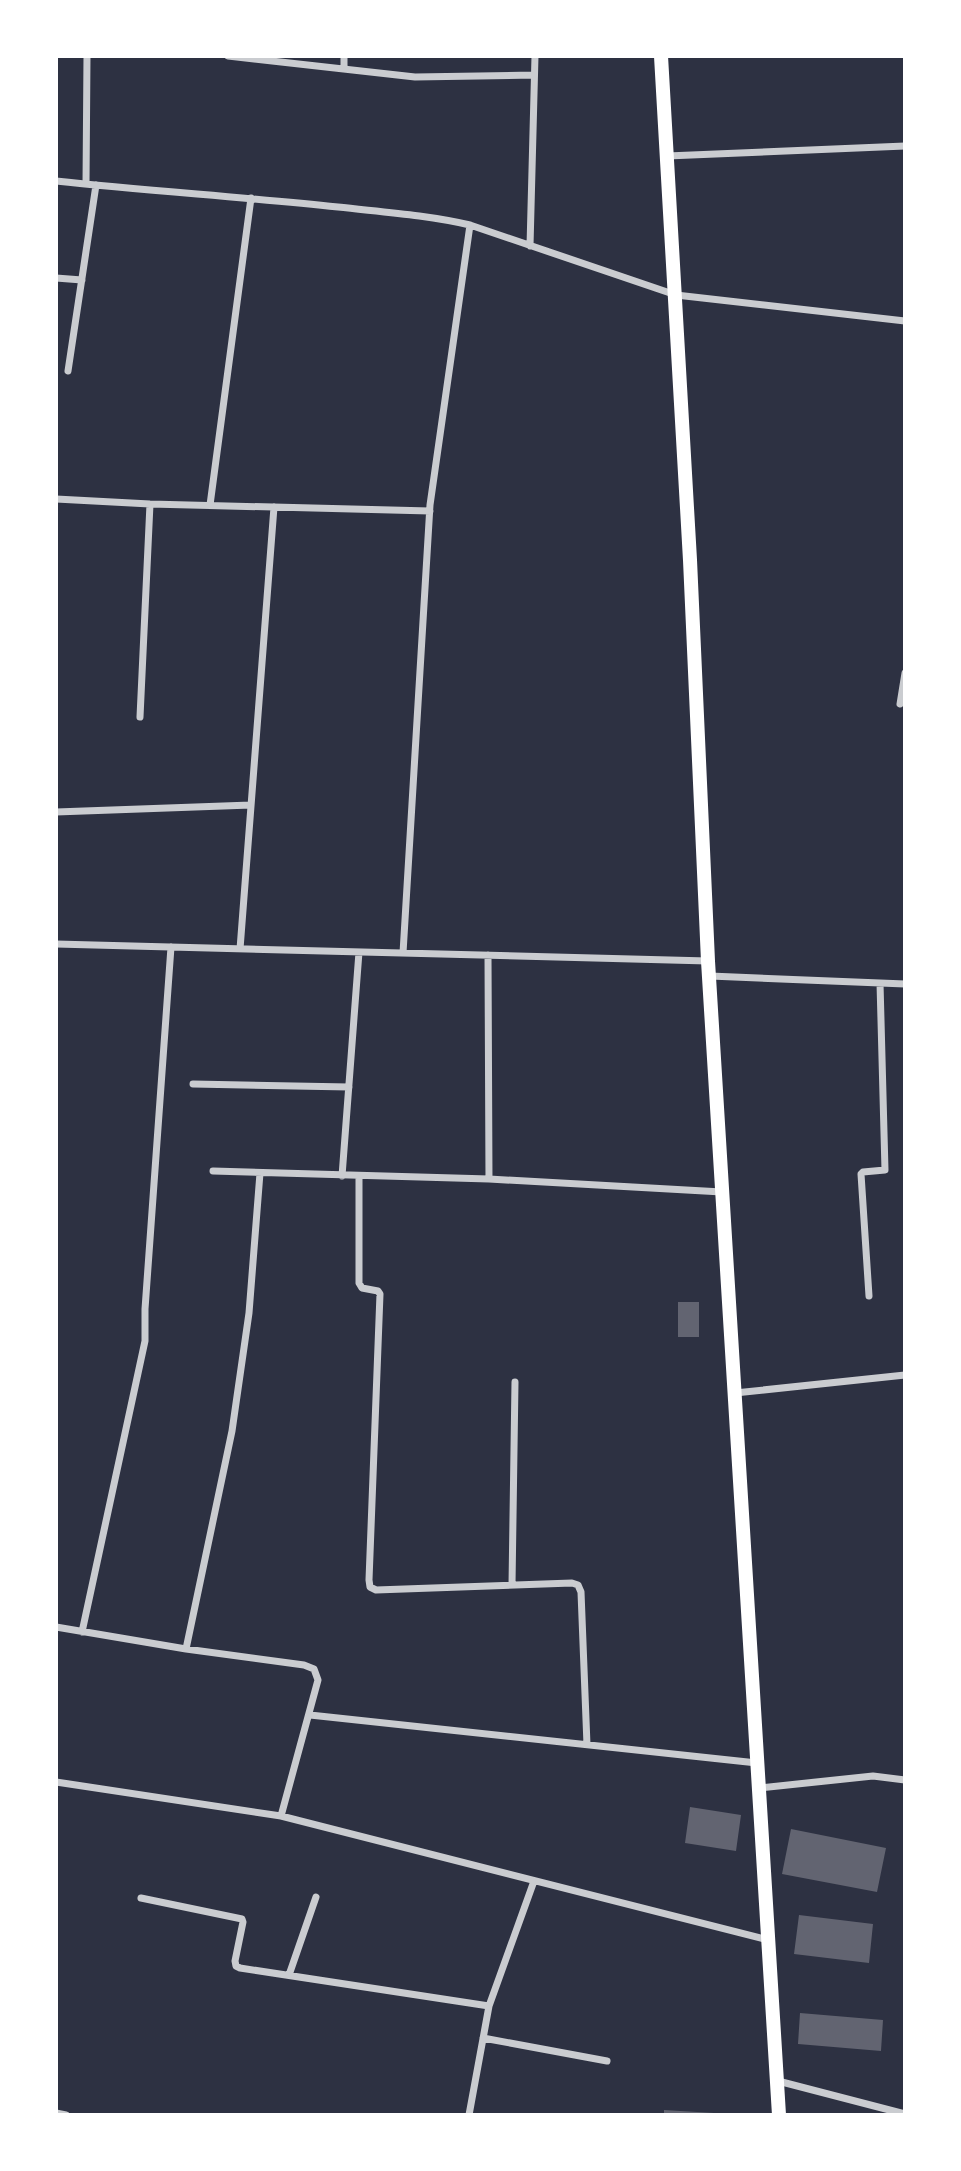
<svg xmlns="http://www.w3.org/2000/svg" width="961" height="2171" font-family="Jost,sans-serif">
	<rect width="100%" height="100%" fill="#2d3142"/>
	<path fill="#626471" d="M678,1302H699V1337H678Z
		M690,1807L741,1815L736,1851L685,1843Z
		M791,1829L886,1848L877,1892L782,1874Z
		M799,1915L873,1924L869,1963L794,1954Z
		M800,2013L883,2020L881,2051L798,2044Z
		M664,2110L714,2113L713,2115H664Z"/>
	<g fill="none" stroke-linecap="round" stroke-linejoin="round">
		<path stroke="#caccd0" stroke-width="7" d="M228,56L415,77L534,75
			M344,69V56
			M667,156L905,146
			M56,181C150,191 244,197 338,207C382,212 427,215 470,225L676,295L905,321
			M86,184L87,56
			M530,246L535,56
			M56,278L82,280
			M68,371L96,185
			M56,499L150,504L430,511
			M210,505L251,198
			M900,704L905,673
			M140,717L150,504
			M56,812L251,805
			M56,944L708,961
			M240,949L274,507
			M403,953L430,505L470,225
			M488,955L489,1179
			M710,976L905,984
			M193,1084L349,1087
			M213,1171L489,1179L722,1192
			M342,1176L359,952
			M359,1177V1283L362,1288L378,1291L380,1294L369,1580L370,1587L376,1590L572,1583L578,1585L581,1592L587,1745
			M869,1296L861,1174L863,1172L885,1170L880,983
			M735,1393L905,1375
			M512,1585L515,1382
			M56,1627L186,1649L304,1665L314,1669L318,1680L281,1816
			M82,1632L145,1341V1309L171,947
			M186,1649L232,1431L249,1313L260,1173
			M310,1715L757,1763
			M56,1782L281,1816L768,1940
			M759,1788L873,1776L905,1780
			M141,1898L242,1919L243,1922L235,1961L236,1966L240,1968L489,2006
			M289,1975L316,1897
			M483,2038L607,2061
			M778,2081L905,2114
			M56,2113L66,2115
			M469,2115L489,2006L534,1881"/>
		<path stroke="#fff" stroke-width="14" d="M661,56L690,560L708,961L779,2115"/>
	</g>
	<rect width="961" height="2171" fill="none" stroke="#ffffff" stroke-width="116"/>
</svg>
